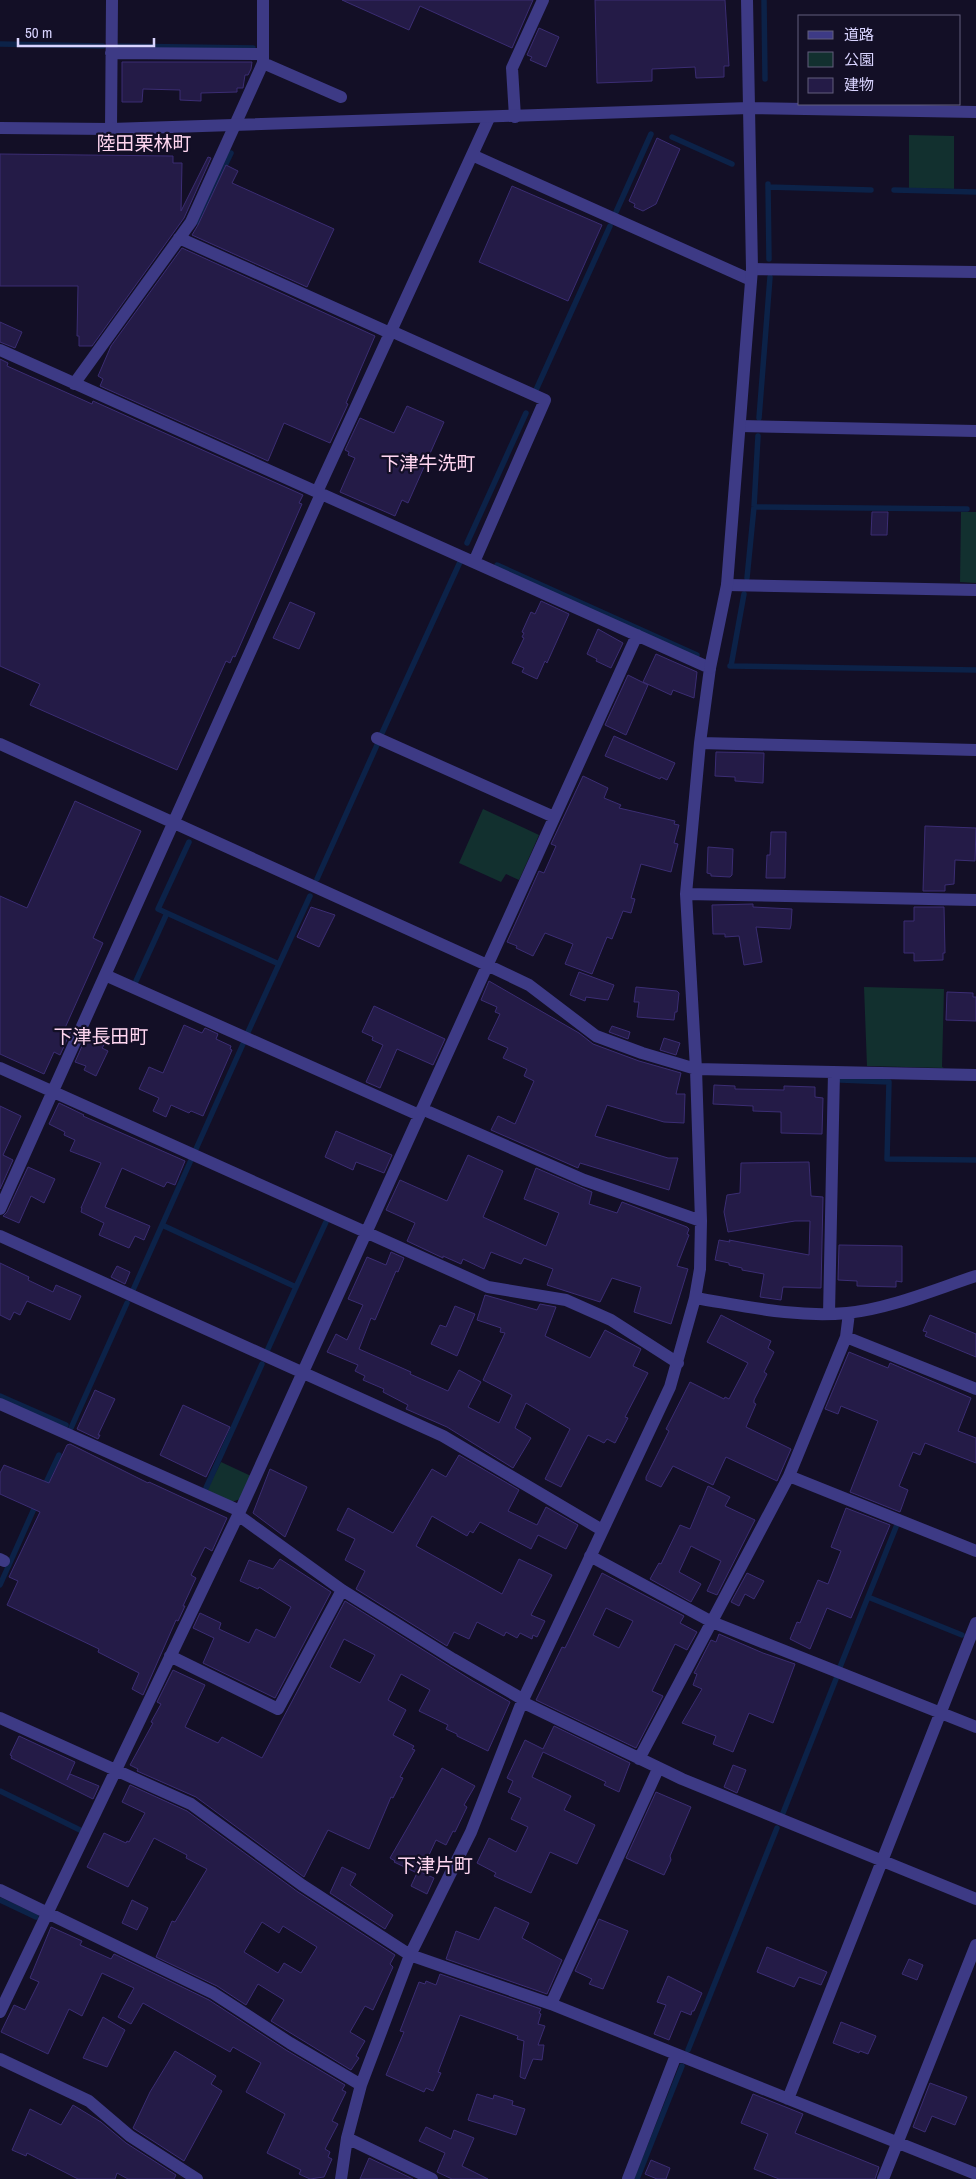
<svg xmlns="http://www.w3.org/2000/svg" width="976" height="2179" font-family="'Archivo Narrow','Noto Sans JP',sans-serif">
	<rect width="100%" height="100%" fill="#130f26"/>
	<path fill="#12302f" d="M909,135L954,136V189L909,188Z
		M961,512H976V583L960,582Z
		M483,809L539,835L519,880L506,874L501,882L459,863Z
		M864,987L944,989L942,1067L944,1068L867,1066Z
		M221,1462L251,1476L240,1499L232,1502L207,1490Z"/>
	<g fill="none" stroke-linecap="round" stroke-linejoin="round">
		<path stroke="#0c2248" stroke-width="5.5" d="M764,0L765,79
			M0,44L103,46
			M117,46L253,48
			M672,137L732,164
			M768,184L769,259
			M768,187L871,190
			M894,190L976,192
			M616,212L651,134
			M198,222L231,153
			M536,390L610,226
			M759,418L770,277
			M754,507L967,509
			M467,543L526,413
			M497,565L697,655
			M747,578L754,507L758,436
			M730,666L976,670
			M731,666L744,594
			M382,733L460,562
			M189,842L158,909L279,964
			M317,879L377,745
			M136,981L167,913
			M248,1032L310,896
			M841,1080L889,1082L887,1159L976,1160
			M196,1149L243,1044
			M162,1225L296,1287L326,1222
			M133,1290L191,1160
			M267,1351L296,1287
			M0,1396L66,1425
			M71,1428L127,1303
			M44,1487L59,1455
			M206,1488L262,1364
			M0,1585L37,1502
			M868,1597L962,1635
			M840,1667L896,1527
			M0,1791L80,1830
			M783,1813L836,1679
			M0,1900L36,1917
			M688,2050L777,1828
			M637,2179L682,2066"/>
	</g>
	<path fill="#241b47" stroke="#3b2d73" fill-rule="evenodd" d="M342,0H533L512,48L420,6L409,30Z
		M595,0H725L729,66H724V77L696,78L695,67L652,69V81L597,83Z
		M539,28L559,37L546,67L530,60L532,57L527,55Z
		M122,62H252L251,69L248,75H245L243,88H237V92L201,93V101L180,100V90L143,89L142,102H122Z
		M657,138L680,149L656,204L643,211L634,207L635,204L629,201Z
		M0,154L173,156V163H182L181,211L208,157L211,158L184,218L92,346H79V336H77L78,286H0Z
		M226,165L238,171L232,183L334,229L307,287L192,235L198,225Z
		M512,186L602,225L568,301L479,262Z
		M182,248L375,336L346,403L348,404L330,443L284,423L268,461L100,386L103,379L98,376L111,346Z
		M0,322L22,332L15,348L0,342Z
		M0,359L8,363L7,366L92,404L93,401L303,495L299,503L302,504L235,657L233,656L230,663L226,661L177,770L30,705L40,684L0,666Z
		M407,406L444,422L408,503L402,500L395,516L340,492L355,458L348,455L349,452L345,450L360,418L394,433Z
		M872,512H888L887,535H871Z
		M541,601L569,614L547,663L545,661L537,679L522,672L524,668L512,663L524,638L522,637L524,633L522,632L531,612L535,614Z
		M290,602L315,613L299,649L273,638Z
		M598,629L623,643L611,668L596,661L597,659L587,654Z
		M656,654L697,672L694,698L673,690L671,695L643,682Z
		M628,675L648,685L626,735L605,725Z
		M614,736L675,763L667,780L661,777L660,779L605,756Z
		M716,752L764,753L763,783L735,781V777L715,776Z
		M583,776L608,788L604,798L621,805L619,808L675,821L674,824L679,825L674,843L678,844L671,872L641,864L631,898L635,899L631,913L623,911L612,939L607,937L592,974L565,964L573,944L545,933L533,956L516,948L517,946L507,942L539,871L544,873L556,846L551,844Z
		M75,801L141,831L93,938L103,943L65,1028L71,1031L60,1055L54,1052L44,1074L0,1054V896L27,908Z
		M925,826L976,828L975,861L955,860L954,884L945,885V891H923Z
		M771,832H786L785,878H766L767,855H770Z
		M708,847L733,849L732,875L730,877L711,876V874L707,873Z
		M753,904V907L792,909L791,925L790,929L756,927L762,962L744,965L739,936L725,937V934H713L712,905Z
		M311,907L335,915L319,947L297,937Z
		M914,907H944L945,953H943V960L914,961V953H904V921H914Z
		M579,972L614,985L608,1000L586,997L585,1001L570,995Z
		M489,981L579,1033L593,1044L639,1061L681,1073L676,1094H685L684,1123L664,1122L607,1105L595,1136L668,1158H678L669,1190L580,1163L578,1168L491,1130L498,1116L515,1124L534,1081L524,1076L527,1069L503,1058L508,1048L488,1039L500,1014L495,1012L497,1007L481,1000Z
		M636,987L677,991L679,993L677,1012H675L674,1020L637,1017L639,1002H634Z
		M947,992L973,993V997H976V1021L946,1020Z
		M374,1006L445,1039L433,1065L397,1049L380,1088L366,1082L383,1045L372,1040L373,1037L362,1032Z
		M184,1025L202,1033L205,1028L218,1034L216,1039L231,1046L230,1049L232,1050L203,1116L191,1111L189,1113L171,1105L166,1117L153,1111L159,1098L139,1089L149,1067L163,1073Z
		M612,1026L630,1032L628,1039L609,1032Z
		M86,1037L104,1045L102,1048L108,1051L96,1076L84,1070L86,1066L75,1062Z
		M664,1038L680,1043L676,1055L660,1050Z
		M714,1085L735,1086V1089L784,1090V1086L815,1087V1097L823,1098L822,1134L781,1133V1112L753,1111V1106L713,1104Z
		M59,1103L84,1115L83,1116L185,1161L175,1185L167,1182L164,1187L122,1168L105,1207L150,1226L144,1240L135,1236L129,1248L99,1235L104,1223L81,1212L82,1208H81L101,1163L70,1151L75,1140L64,1135L65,1132L49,1124Z
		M0,1106L21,1116L3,1155L13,1160L0,1189Z
		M336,1131L392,1155L384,1173L356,1162L353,1170L325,1157Z
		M468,1155L503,1171L483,1217L546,1246L559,1213L524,1199L536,1168L592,1192L589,1204L617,1213L622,1202L687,1227L689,1229L687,1234L689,1235L677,1266L688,1269L671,1324L634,1312L641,1287L612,1278L600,1302L547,1285L553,1269L524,1258L521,1264L491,1252L484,1269L463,1259L461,1264L443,1256V1258L407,1241L415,1223L386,1210L400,1180L447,1201Z
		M809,1162L811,1196L823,1197L821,1288L783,1287L781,1300L760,1297L764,1274L742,1270V1268L729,1265V1263L715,1260L719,1240L730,1242L729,1240L809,1255L810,1221H795L728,1232L724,1212L727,1195L740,1193L741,1163Z
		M28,1167L55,1179L44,1203L31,1196L19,1223L3,1216L7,1212Z
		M839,1245L902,1246V1282L896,1281V1287L857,1286V1281L838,1280Z
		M391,1252L404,1258L398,1272L396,1271L375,1320L371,1318L359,1349L411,1372L410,1374L448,1391L459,1370L481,1382L468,1407L499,1423L512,1395L483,1380L505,1333L500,1332L501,1328L477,1320L485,1295L537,1310L540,1304L556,1307L545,1336L590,1358L605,1330L641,1349L633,1366L648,1373L625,1417L628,1418L615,1443L607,1439L604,1443L588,1435L561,1487L545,1479L570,1429L526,1403L515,1428L531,1438L513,1468L447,1427L406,1409L408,1405L383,1392L384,1389L363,1380L365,1376L355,1371L358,1365L327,1352L336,1334L347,1340L363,1305L348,1299L367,1257L386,1265Z
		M0,1263L29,1277L28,1280L53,1292L56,1285L81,1296L70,1320L27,1301L20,1315L14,1312L10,1320L0,1315Z
		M117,1266L130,1272L125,1284L111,1277Z
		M455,1306L475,1314L457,1356L431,1344L440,1325L446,1327Z
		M721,1315L771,1341L768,1348L774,1352L764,1372L767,1374L754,1400V1403L756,1404L746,1427L791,1449L777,1481L726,1457L713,1485L673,1466L661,1487L646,1480V1477L669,1431L666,1429L690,1382L724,1399L725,1397L729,1399L748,1363L707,1342Z
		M930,1315L976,1334V1357L925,1336L927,1332L923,1331Z
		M849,1352L888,1368L890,1363L971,1398L958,1431L976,1438V1463L925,1443L920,1455L913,1452L899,1486L908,1490L900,1512L850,1492L878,1421L841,1406L838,1414L825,1409Z
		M95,1390L115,1399L98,1435H100L98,1439L77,1429Z
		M183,1405L230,1427L206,1477L160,1455Z
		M70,1444L148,1483L149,1482L227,1518L212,1551L205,1547L191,1575L196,1578L183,1606H185L178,1621L176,1620L143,1695L132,1689L139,1673L98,1652L99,1649L7,1605L18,1581L9,1577L40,1512L0,1494V1473L4,1465L49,1483L67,1445Z
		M459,1455L519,1490L508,1511L537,1525L546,1507L578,1525L566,1549L538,1535L531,1549L480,1522L473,1533L470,1531L467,1536L432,1516L416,1546L502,1594L519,1559L552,1575L531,1615L545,1621L537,1637L533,1635L532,1639L520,1633L517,1638L506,1632L504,1636L477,1622L469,1639L454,1632L447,1646L356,1589L365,1571L345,1560L355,1539L337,1530L348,1508L393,1533L432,1469L446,1477Z
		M270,1469L307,1487L285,1537L253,1513Z
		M708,1486L730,1497L725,1506L755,1520L717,1595L707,1591L721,1561L691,1546L679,1572L701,1584L691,1602L650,1579L659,1563L661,1564L680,1525L690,1529Z
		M846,1508L890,1525L851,1618L827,1608L810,1649L790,1639L797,1622L800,1623L818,1580L828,1584L841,1551L831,1547Z
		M280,1559L331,1592L275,1698L203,1663L214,1638L193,1628L200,1613L221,1623L219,1629L249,1643L256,1629L275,1638L291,1607L259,1587L258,1589L240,1581L249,1560L273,1569Z
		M602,1573L684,1616L680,1623L697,1632L687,1650L675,1644L652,1691L663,1696L636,1748L536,1700L562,1647L565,1648ZM606,1608L633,1621L619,1648L593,1635Z
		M747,1573L764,1581L754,1599L745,1594L739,1606L731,1602Z
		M345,1601L473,1681L510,1702L488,1751L457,1736V1734L446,1729L448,1725L419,1711L430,1690L401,1674L388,1700L406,1710L393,1735L414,1746L412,1749L415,1750L400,1777L403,1778L393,1798L391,1797L369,1849L328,1830L304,1877L196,1797L137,1771L138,1769L130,1765L153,1723L151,1722L161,1704L157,1702L173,1670L205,1685L185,1727L218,1743L222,1737L262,1758ZM344,1639L375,1655L360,1683L330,1667Z
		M719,1634L763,1653L795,1664L773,1723L749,1713L733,1752L713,1744L716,1736L682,1723L702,1689L693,1685L697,1674L694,1673L711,1640L716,1642Z
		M554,1726L630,1763L619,1792L604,1785L606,1782L543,1752L532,1777L571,1796L564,1810L595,1825L577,1864L550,1852L531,1893L494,1876L496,1873L477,1863L489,1838L516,1852L528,1827L511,1819L521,1798L508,1792L513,1781L507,1778L525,1740L543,1749Z
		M19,1736L75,1762L67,1780L70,1774L99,1786L93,1799L11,1758L12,1756L10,1755Z
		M733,1765L746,1770L737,1793L724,1787Z
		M442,1768L475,1786L464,1805L467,1807L455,1832L453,1831L446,1845L436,1840L421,1872L434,1878L427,1894L411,1886L417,1873L394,1862L395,1861L390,1858Z
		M130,1785L187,1811L298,1892L395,1955L390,1964L393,1967L373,2010L365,2006L350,2032L365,2041L356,2056L359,2058L351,2070L271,2021L284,2000L258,1984L246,2005L217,1986L156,1957L172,1921L175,1922L207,1869L186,1858L187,1855L154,1838L128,1887L87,1867L104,1833L126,1843L127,1841L129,1842L145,1813L122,1802ZM262,1922L279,1933L283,1926L317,1947L301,1973L284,1963L278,1973L244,1952Z
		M656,1792L691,1807L670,1856L671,1860L664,1875L626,1858Z
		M342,1867L356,1874L350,1885L393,1915L385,1929L330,1893Z
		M132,1900L148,1908L137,1930L122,1923Z
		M495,1907L529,1923L522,1938L562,1960L547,1994L446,1959L456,1931L479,1940Z
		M599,1919L628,1931L603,1989L589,1984L592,1979L575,1971Z
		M51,1927L82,1941L80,1945L111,1959L114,1954L209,2000L286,2050L345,2085L342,2090L346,2092L332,2121L338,2124L325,2149L330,2152L328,2157L332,2159L324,2177L310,2179L299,2174L301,2170L267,2153L285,2114L246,2092L261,2063L233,2047L230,2052L143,2003L131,2024L118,2017L134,1988L102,1973L82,2016L69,2009L48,2054L1,2032L14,2005L25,2010L39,1982L30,1978Z
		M767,1947L827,1972L821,1985L799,1977L794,1987L757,1972Z
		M909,1959L923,1965L917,1980L902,1974Z
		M440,1974L541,2009L539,2013L541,2014L538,2024L545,2026L538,2045H544L542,2060L533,2059L525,2079L520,2077L524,2041L517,2039L518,2036L460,2015L438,2072L441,2073L433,2091L426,2088L424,2092L386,2075L404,2032L400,2031L419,1982L425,1984L426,1981L436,1985Z
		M668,1976L702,1993L694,2011H692L691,2015L681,2011L669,2040L654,2034L666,2005L657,2002Z
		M103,2017L125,2030L107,2067L83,2058Z
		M841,2022L876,2036L868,2054L860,2051L859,2053L833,2043Z
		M175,2051L216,2076L211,2084L222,2091L184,2161L133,2128L150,2092Z
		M930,2083L967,2097L955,2125L932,2116L925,2132L913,2127Z
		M477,2094L493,2099L494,2095L513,2101L512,2105L525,2109L516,2135L468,2120Z
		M753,2094L803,2114L795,2133L879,2167L875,2179H779L754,2169L768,2134L741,2123Z
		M73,2105L101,2122L126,2143L176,2175L174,2179H128L117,2173L115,2179H78L27,2153L26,2156L12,2150L30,2109L61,2125Z
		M426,2127L451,2139L454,2130L474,2138L462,2166L488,2179H452L437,2172L445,2153L419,2141Z
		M369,2158L388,2167L413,2179H360Z
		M651,2160L670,2168L666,2179H657L645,2174Z"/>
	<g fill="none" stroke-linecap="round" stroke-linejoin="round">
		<path stroke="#3d3a85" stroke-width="12" d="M111,53L263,54
			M263,63L341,97
			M515,117L512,68L543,0
			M111,129L112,0
			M472,155L751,280
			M179,238L390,333
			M752,269L976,272
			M391,331L545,400L474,562
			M0,350L710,668L700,743L686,894L696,1069L701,1221L700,1269L695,1298L670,1387L522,1702L471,1832L410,1955L361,2085L347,2138L341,2179
			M74,384L191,222L263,63V0
			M740,426L976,431
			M317,492L489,118
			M727,585L976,590
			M377,738L554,817
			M700,743L976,750
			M0,744L487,965L529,985L596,1036L642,1053L696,1069L976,1075
			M686,894L976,900
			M105,975L419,1115
			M0,1068L488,1287L566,1300L611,1320L678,1363
			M422,1109L584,1180L701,1221
			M0,1209L321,494
			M0,1236L443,1436L602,1530
			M695,1298C745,1306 796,1318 847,1313C889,1309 936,1289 976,1276
			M849,1313L846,1337L789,1476L976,1551
			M829,1314L834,1072
			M846,1337L976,1389
			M0,1404L240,1511
			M238,1515L342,1590L453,1659L524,1700
			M590,1556L712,1622L976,1727
			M0,1559L4,1561
			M170,1656L278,1709L342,1590
			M522,1702L682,1779L976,1899
			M0,1718L191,1804L302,1885L410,1955L551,2004L976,2174
			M639,1759L789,1476
			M0,1890L213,1993L290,2043L361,2085
			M551,2004L658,1769
			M0,2012L240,1511L637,635
			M0,2059L89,2101L130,2136L197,2179
			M788,2099L976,1623
			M347,2138L432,2179
			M628,2179L676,2055
			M883,2179L976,1945"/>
		<path stroke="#3d3a85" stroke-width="12" d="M0,128L111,129L749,108L976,112
			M710,668L727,585L752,269L747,0"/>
	</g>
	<g text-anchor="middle" stroke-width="4.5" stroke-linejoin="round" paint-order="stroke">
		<g font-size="19" fill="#ffd6f0" stroke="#130f26">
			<text x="144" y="150">陸田栗林町</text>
			<text x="428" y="470">下津牛洗町</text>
			<text x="101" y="1043">下津長田町</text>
			<text x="435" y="1872">下津片町</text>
		</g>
	</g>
	<rect x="798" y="15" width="162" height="90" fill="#130f26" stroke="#625e7d"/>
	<rect x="808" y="31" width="25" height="8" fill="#3d3a85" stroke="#625e7d"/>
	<text x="844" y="40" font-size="15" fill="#d9d4ff">道路</text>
	<rect x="808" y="52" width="25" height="15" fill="#12302f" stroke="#625e7d"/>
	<text x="844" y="65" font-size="15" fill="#d9d4ff">公園</text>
	<rect x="808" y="78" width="25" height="15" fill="#241b47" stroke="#625e7d"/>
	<text x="844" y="90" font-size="15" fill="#d9d4ff">建物</text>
	<path d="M18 38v8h136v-8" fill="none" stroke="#d9d4ff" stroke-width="2.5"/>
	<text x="25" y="38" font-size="15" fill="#d9d4ff" stroke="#130f26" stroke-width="4" paint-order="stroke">50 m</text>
</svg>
